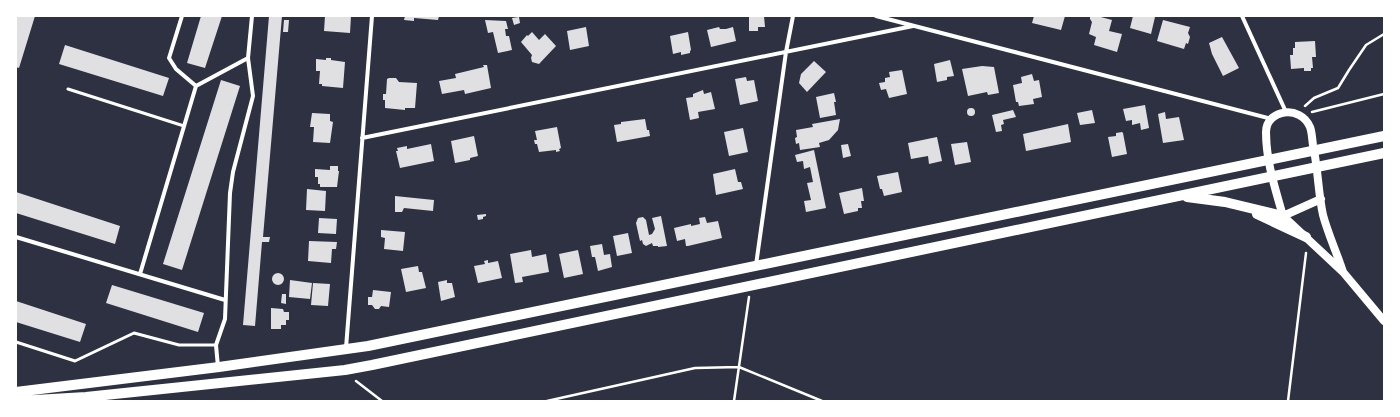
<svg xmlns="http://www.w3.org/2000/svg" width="1400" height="417" font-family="'IBM Plex Sans',sans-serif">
	<rect width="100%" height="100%" fill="#2d3142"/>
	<path fill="#e0e0e3" d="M16,16H35L19,68L16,67Z
		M201,16H222L205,68L187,63Z
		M269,16H282L263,237H270L269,242H262L255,326L243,325Z
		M325,16H351L350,33L324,31Z
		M405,16H439L438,20L414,18V21L404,20Z
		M749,16H764L765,27H758V31H749Z
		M1034,16H1065L1061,30L1032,23Z
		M1090,16H1097L1112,20L1109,31L1122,34L1117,52L1094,45L1096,37L1089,34L1092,22L1090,19Z
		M1133,16H1150L1155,17L1151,34L1130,28Z
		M519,17L520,23L514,25L512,18Z
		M284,20H289L288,32H283Z
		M485,20L506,21L508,29H505L506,36H509L512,50L498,53L493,32L488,33Z
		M1163,20L1190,27L1188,33L1190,37L1188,44L1186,43L1184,49L1157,41Z
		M586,27L589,46L570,50L567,31Z
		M719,27L720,29H726L733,27L736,41L711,47L707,30Z
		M532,32L539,40L545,34L556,46L539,64L532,62L531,58L532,55L521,42L527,35L528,36Z
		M688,32L691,50L690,51V53L681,55V52L673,54L670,36Z
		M1222,37L1239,68L1223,76L1212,54L1209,43Z
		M1315,41L1316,57H1312L1313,68H1311V71H1304V68L1291,69L1290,55H1293V48H1295V42Z
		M65,45L169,78L163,96L59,64Z
		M326,58H331V60L345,62L343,88L322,86V84H319L320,71H316V59L326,60Z
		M950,60L954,76L947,77V80L937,82L934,64Z
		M814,61L826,72L807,92L799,83L801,74Z
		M483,65H487L491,88L465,94L464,90L442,94L439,81L456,78L455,74L484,67Z
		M982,66L994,67L999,93L988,95L987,92L968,96L962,69Z
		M902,70L907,94L889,98L886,89L881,90L879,83L885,82V78L890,77L889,72Z
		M1032,74L1034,81L1039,80L1042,97L1033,99L1034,104L1019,106L1018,102H1016L1013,85L1022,83L1021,77Z
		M746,77L747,81L754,80L758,101L740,105L735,79Z
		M389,78H396L399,82L417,83L415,108H405V110L385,108V100H383V94H386L387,79Z
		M221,80L240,86L182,270L163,264Z
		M703,90L704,94L711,92L715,109L698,112L699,118L690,120L686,98L693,97V94Z
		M834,93L836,102H834L836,115L820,118L816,97Z
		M1145,105L1149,128L1141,130L1140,123L1132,125V120L1126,121L1123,109Z
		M967 112a4 4 0 1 1 8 0a4 4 0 1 1-8 0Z
		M1013,110L1016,117L1003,120L1004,124L1001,125L1002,131L996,132L992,115Z
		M1092,110L1095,123L1080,125L1077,113Z
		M1165,112L1166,119L1179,117L1184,140L1163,143L1158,114Z
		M312,113L330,114V121L333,122L330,143L313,142L314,127H310Z
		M645,119L647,130H649L650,136L617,142L614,125L621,124V122Z
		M840,119L838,130L829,140L819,143L820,147L800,150L799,143L796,144L795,138L797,137L796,130L813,127L812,124Z
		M1068,124L1071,142L1026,151L1023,134Z
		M557,127L561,148L559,149L560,151L556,152V150L539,152L537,144H535L534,140H537L535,131Z
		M743,128L748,152L729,156L724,132Z
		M1122,132L1123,133L1127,154L1112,157L1108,137L1116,136V133Z
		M474,136L478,156L470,158V160L455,163L451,141Z
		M937,137L942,161L929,164L928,156L911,159L908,143Z
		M967,142L971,162L955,165L951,144Z
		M431,144L434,161L400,168L396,151H398L397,148L407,146V149Z
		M848,144L851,156L843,158L841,145Z
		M814,150L826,208L806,212L804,201L811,200L807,183L813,182L810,167L804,169L803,161L797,162L795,155Z
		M330,166H338V171H339L337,187H320V184H318V177H315V169L330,170Z
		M735,169L738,182H741L743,189L716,195L713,174Z
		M898,172L902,192L884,196L882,189H880L877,176Z
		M862,188L864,201H861L862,208H858V211L844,214L839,193Z
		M307,189L326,191L325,211L306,210Z
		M16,192L120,226L115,244L16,213Z
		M395,196L434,200L433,211L404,208L402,212H395Z
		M486,214V216L483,217V219L478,220L477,215Z
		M661,216L667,246L658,247V246H653L652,243L646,246L643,244L642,240L640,241L636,223L638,218L643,217L646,220L649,235L652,234L655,229L652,218Z
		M705,217L707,223L718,221L722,238L688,246H686L685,239L677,241L674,228L691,224V226L700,224L699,218Z
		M319,218L337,219L336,234L318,233Z
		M381,230L405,232L403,251L384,249L385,238L381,237Z
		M628,233L632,253L617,256L613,236Z
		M309,241L337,242L336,249H332L331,263L308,261Z
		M602,244L604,255L610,254L612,267L598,271L595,257H592L590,246Z
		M531,250L532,257L546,254L549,272L522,277L523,282L515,283L510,254Z
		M578,250L583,274L564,278L559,254Z
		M488,260V263L498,261L502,278L478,283L474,266L485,264L484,261Z
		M418,266L419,272H422L426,288L406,292L401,269Z
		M272 279a6 6 0 1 1 12 0a6 6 0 1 1-12 0Z
		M290,280L312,283L310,299L289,297Z
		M447,280V283H452L455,297L441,301L438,282Z
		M313,283L330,284L328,306L311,305Z
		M112,285L204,313L198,332L106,303Z
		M373,290L391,292L389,307L381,306L379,309H375L372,305H368V297H372Z
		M282,294H286V304L281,303Z
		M16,301L86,324L80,342L16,322Z
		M271,308L283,309L284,312H289V320H286V325H281V329H271Z"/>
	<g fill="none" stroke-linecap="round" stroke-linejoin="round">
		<path stroke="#fff" stroke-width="2.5" d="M1305,106L1314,98L1338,88L1349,70L1366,45L1384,34
			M1312,112L1384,94
			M356,381L382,401
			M547,401L695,368L739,367L822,401
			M734,401L749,297
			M1288,401L1306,253"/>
		<path stroke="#fff" stroke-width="3" d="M68,89L184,126
			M16,342L75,361L134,333L179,345H216"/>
		<path stroke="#fff" stroke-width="4" d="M876,16L1272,119
			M1242,16L1286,112
			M196,86L248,58
			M362,138L913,26
			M16,237L225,300
			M756,265L786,52L793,16
			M140,274L196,86L176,69L169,58L182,16
			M346,348L372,16
			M218,367L216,345L225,319L230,193L233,172L253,96L248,58L252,16"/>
		<path stroke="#fff" stroke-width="8" d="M1283,216C1275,188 1266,161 1266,132C1266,110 1300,104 1310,127C1312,132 1312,139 1313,145C1318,168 1318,192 1323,215C1328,234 1337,253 1343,272
			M1283,216L1343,272L1384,321
			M1283,216L1321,199"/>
		<path stroke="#fff" stroke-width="10" d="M1187,197L1225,202L1283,216
			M1257,214L1306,237
			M16,392L219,367L368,346L1384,136
			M18,401L86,397L345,370L372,365L1384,153"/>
	</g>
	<rect width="1400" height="417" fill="none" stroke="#ffffff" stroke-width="34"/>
</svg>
